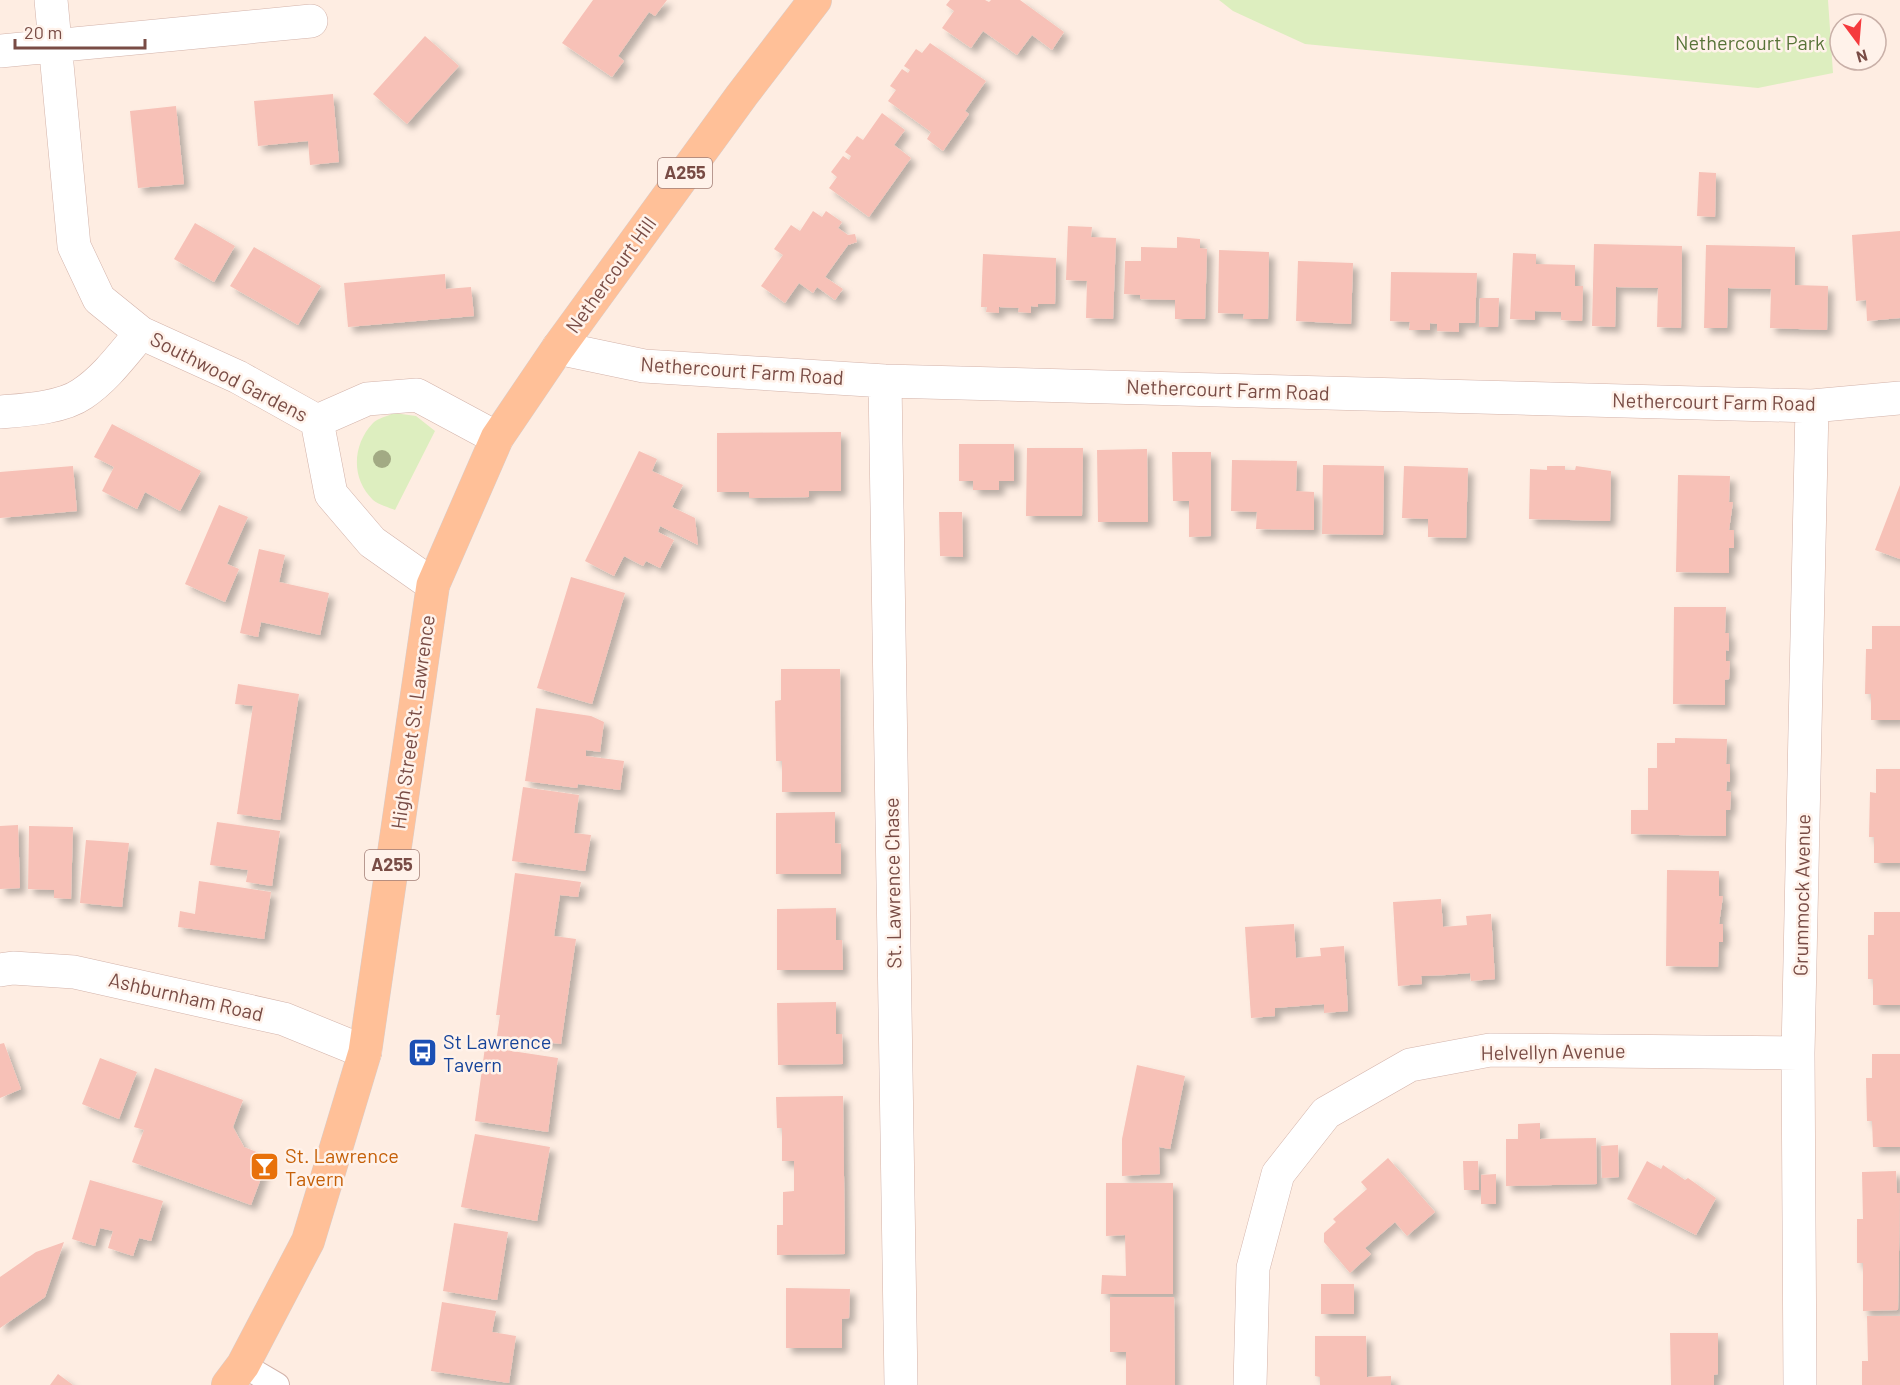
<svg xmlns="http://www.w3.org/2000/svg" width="1900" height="1385" font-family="Barlow,sans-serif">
	<defs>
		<filter id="shadow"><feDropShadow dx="5.5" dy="5.5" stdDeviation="3" flood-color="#0004"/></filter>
	</defs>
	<rect width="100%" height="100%" fill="#feede2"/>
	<path fill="#ddeebf" d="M1219,0H1828L1833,73L1758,88L1305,44L1233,11Z
		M394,413L416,416L435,431L395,510C388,507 379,505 373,500C351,479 352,445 373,423C378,418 388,416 394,413Z"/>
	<path fill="#f7c1b7" filter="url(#shadow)" d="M593,0H667L655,16L649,12L618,56L624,61L612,77L562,43Z
		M950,0H985L989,2L991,0H1020L1064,32L1052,50L1032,35L1017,55L983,31L971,48L942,28L954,11L946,5Z
		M425,36L459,66L407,124L373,94Z
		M930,43L986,81L965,111L969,114L943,151L927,139L931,132L888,101L896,90L890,86L902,69L908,73L910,70L904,66L916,49L922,53Z
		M333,94L339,162L310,165L308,141L258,146L254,101Z
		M176,106L184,184L138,188L130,111Z
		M882,113L905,130L894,145L911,158L869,217L829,188L837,177L831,172L843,156L849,160L851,156L845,152L857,136L863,140Z
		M1699,172L1716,173L1715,217L1697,216Z
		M813,211L822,217L826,211L842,222L838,228L848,235L855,234L857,242L848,245L825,277L843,289L835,300L817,287L813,293L799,283L785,303L761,286L783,255L774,249L791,225L800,231Z
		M195,223L235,246L214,282L174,259Z
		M1068,226L1092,227L1091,237L1116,238L1113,319L1086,318L1087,281L1066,280Z
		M1900,231V318L1867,321L1866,300L1856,301L1852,235Z
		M1177,237L1200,239V248L1207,249L1205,319H1175V300L1140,299V295L1124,294L1125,261H1141V247L1177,248Z
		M1594,244L1682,246L1681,328L1657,327L1658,288L1616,287L1615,327L1592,326Z
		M1706,245L1795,247V285L1828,286L1827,330L1770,328L1771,289L1728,288L1727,328H1704Z
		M254,247L321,286L298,325L230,286Z
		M1219,250L1269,252L1268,319H1243L1244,314L1218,313Z
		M1513,253L1536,254V264L1575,265V286H1583L1582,321L1561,320V312L1535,311V320L1510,319Z
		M983,254L1056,258L1055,304H1038V307L1031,306V313L1018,312L1019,308L999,307V313L986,312L987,307H981Z
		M1298,261L1353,263L1351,324L1296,321Z
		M1391,272L1477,273L1475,323H1459V332L1437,331V324L1430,323V330H1409L1410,322L1390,321Z
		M445,274L446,289L471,287L474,316L348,327L344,283Z
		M1480,298H1499L1498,327H1479Z
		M112,424L201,471L180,511L145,492L137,509L102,491L114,467L94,457Z
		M841,432V491H809V497L749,498V492H717V433Z
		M959,444H1014V481H999V490H973V481H959Z
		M1027,448H1083L1082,516H1026Z
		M1147,449L1148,522H1098L1097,450Z
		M639,451L657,459L652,471L683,485L672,507L695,518L698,545L660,526L658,532L674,540L660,568L646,561L643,566L624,556L614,576L585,561Z
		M1172,452H1211V536L1189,537V501H1173Z
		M1232,460L1297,461L1296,491L1314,492V530L1256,529L1257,512L1231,511Z
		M1323,465L1384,466L1383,535L1322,534Z
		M73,466L77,511L0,518V472Z
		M1404,466L1468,468L1466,538L1428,537V519L1402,518Z
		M1547,466H1565V470H1575L1576,466L1611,471L1610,521L1529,519L1530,469L1547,470Z
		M1678,475L1730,476L1729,502H1733L1729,530H1734V548H1729V573L1676,572Z
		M1900,485V559L1875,550Z
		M219,505L248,517L227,564L239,569L225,602L185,584Z
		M939,512H962L963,557L940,556Z
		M259,549L285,555L279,582L329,593L320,635L261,622L258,637L240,633Z
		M571,577L625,593L592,704L537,688Z
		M1674,607H1726L1725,633H1729V651L1726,650V661H1730L1729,679L1725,680V705L1673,704Z
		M1872,626H1900V720H1871V694H1865L1866,649H1872Z
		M781,669H840L841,792H782V761H776L775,701L781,700Z
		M238,684L299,694L280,820L237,814L253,706L235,704Z
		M536,708L591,716L604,722L600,752L586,750V756L624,761L620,790L578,784L577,788L525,781Z
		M1675,738L1727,739L1726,764H1730V782L1727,781L1726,791L1731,792L1730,810H1726V836L1631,834V810H1648V768H1657V743H1675Z
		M1876,769H1900V863H1874V837H1869L1870,792L1876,793Z
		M523,787L579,795L574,833L591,835L585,871L512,861Z
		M835,812V843L841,844V874H776V813Z
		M217,822L280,831L272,886L246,882L248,870L210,865Z
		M18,825L20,888L0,889V826Z
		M29,826L73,827L71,899L54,898V890L28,889Z
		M86,840L129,843L122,907L80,903Z
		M1667,870L1719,871V896H1723L1719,924H1723V942H1719L1718,967L1666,966Z
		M515,873L581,882L578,897L560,895L554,936L576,939L561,1044L497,1036L500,1015H496Z
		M199,881L271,892L264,939L178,927L180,911L195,914Z
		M1441,899L1443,927L1467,925L1466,916L1491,914L1495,979L1471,981L1470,973L1446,975L1421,976L1422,984L1398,986L1393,902Z
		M836,908V940H842L843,970H777V909Z
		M1874,912H1900V1005H1873V979H1868V935H1874Z
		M1294,924L1296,958L1321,956L1320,948L1344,946L1348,1011L1324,1013V1004L1300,1006L1275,1008V1016L1251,1018L1245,927Z
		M836,1002V1034H842L843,1064L778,1065L777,1003Z
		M4,1043L21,1089L0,1098V1044Z
		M485,1047L558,1058L548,1132L475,1121Z
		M1872,1054H1900V1147H1873L1872,1121H1867L1866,1078H1872Z
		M100,1058L137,1072L119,1119L82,1104Z
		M1137,1065L1185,1076L1170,1149L1159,1147L1160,1174L1122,1176V1139Z
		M155,1068L243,1100L233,1127L244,1147L269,1157L251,1205L132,1162L144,1130L134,1127Z
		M843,1096L845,1254L777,1255V1225H783V1192L794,1191V1161H782V1128H777L776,1097Z
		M1540,1123V1139L1596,1138L1597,1184L1506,1186V1139H1518V1124Z
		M475,1134L550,1147L537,1221L461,1207Z
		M1618,1145L1619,1177L1602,1178L1601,1146Z
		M1388,1158L1435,1212L1407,1236L1395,1222L1365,1248L1371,1254L1350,1273L1324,1242V1233L1336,1222L1333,1219L1367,1189L1361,1182Z
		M1463,1161H1478L1479,1190H1464Z
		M1647,1161L1661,1169L1663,1165L1685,1180L1688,1178L1716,1198L1696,1235L1627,1199Z
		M1896,1171L1897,1193H1900L1898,1310L1863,1311V1263H1857V1219H1863L1862,1172Z
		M1496,1174V1204H1481V1175Z
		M90,1180L163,1201L151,1241L139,1238L133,1256L108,1248L113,1231L100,1228L95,1246L72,1239Z
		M1106,1183H1173V1294H1101L1102,1275L1126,1276L1125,1235L1106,1236Z
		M454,1223L508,1232L497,1300L443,1291Z
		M64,1242L45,1297L0,1328V1277L36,1252Z
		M1321,1284H1354V1314H1321Z
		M786,1288L850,1289L849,1318L842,1319V1348H786Z
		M1110,1297H1174L1175,1385H1126V1352H1110Z
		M442,1302L496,1311L492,1332L516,1336L509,1383L431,1371Z
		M1867,1316H1900V1385H1862V1361H1868Z
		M1670,1333H1718V1374L1714,1375V1385H1671Z
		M1315,1336H1366L1367,1377L1391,1376V1385H1320V1377L1315,1376Z
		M58,1374L73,1385H50Z"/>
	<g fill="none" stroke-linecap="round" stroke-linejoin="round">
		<defs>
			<path id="lane" d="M243,1365L277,1385"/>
			<path id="street" d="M51,0L74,246L99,299L141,333L238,377L317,421
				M0,51L311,21
				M558,348L644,366L885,381L1812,406L1900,398
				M885,381L901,1385
				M0,412C24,410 62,408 82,394C106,378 123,354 141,333
				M317,421L331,494L372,542L433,585
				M317,421L367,399L417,395L497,438
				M0,970L13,968L74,972L284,1019L365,1052
				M1250,1385L1253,1268L1278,1174L1326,1113L1410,1065L1490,1050L1798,1053
				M1800,1385L1798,1053L1812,406"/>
			<path id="primary" d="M228,1385L243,1365L308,1241L365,1052L433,585L497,438L558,348L742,95L815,0"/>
		</defs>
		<use href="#lane" stroke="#d3b3aa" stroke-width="26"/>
		<use href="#street" stroke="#d3b3aa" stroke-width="34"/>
		<use href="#primary" stroke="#d9cdcb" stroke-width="34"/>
		<use href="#lane" stroke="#fff" stroke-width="24"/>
		<use href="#street" stroke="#fff" stroke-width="33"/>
		<use href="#primary" stroke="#ffc098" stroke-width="33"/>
	</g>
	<circle fill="#a2aa84" cx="382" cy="459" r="9"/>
	<defs>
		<symbol id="bus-square" viewBox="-11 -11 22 22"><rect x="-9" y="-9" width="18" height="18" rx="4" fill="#1a4fb4" stroke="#fff2ea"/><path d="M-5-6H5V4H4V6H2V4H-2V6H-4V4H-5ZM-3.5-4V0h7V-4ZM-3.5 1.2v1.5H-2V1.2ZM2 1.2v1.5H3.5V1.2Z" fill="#fff"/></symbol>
		<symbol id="bar-square" viewBox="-11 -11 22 22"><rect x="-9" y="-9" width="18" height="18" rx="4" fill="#e8710a" stroke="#fff2ea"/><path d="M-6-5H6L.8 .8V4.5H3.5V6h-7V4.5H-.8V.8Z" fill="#fff"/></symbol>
	</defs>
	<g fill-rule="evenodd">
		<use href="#bus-square" x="406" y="1036" width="33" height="33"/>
		<use href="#bar-square" x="248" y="1150" width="33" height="33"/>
	</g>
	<g text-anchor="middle" stroke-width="5" stroke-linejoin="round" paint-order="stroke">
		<g fill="#fff2ea" stroke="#a17e76" stroke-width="1.5">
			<rect x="658" y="158" width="54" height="30" rx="4.5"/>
			<rect x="365" y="850" width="54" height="30" rx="4.5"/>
		</g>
		<g font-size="18" font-weight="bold" fill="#794c45">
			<text x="685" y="179">A255</text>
			<text x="392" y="871">A255</text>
		</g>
		<g font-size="20" fill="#577337" stroke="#fff2ea">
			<text x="1750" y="50">Nethercourt Park</text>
		</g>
		<g font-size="20" fill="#794c45" stroke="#fff2ea">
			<text transform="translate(611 275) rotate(-54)" y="7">Nethercourt Hill</text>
			<text transform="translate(742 371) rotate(4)" y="7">Nethercourt Farm Road</text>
			<text transform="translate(229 377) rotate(27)" y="7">Southwood Gardens</text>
			<text transform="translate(1228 390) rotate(2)" y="7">Nethercourt Farm Road</text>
			<text transform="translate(1714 402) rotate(1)" y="7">Nethercourt Farm Road</text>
			<text transform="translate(413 722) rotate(-82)" y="7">High Street St. Lawrence</text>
			<text transform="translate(893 883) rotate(-91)" y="7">St. Lawrence Chase</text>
			<text transform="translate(1802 895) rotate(-89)" y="7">Grummock Avenue</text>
			<text transform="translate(186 997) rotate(13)" y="7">Ashburnham Road</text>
			<text transform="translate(1553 1052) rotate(-1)" y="7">Helvellyn Avenue</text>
		</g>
		<g font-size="20" fill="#164399" stroke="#fff2ea" text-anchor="start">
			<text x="443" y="1049">St Lawrence<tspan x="443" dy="23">Tavern</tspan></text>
		</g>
		<g font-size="20" fill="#c56008" stroke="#fff2ea" text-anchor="start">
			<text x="285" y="1163">St. Lawrence<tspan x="285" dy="23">Tavern</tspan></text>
		</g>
	</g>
	<g transform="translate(1858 42) rotate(164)"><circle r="28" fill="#fff2ea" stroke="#c9b0a8" stroke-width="1.5"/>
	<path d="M0-4.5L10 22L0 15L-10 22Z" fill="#f53a3d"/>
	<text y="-9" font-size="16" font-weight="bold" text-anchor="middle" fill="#794c45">N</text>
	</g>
	<path d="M15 39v9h130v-9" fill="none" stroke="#794c45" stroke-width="3"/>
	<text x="24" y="39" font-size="18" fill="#794c45" stroke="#fff2ea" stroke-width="4.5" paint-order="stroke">20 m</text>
</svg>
